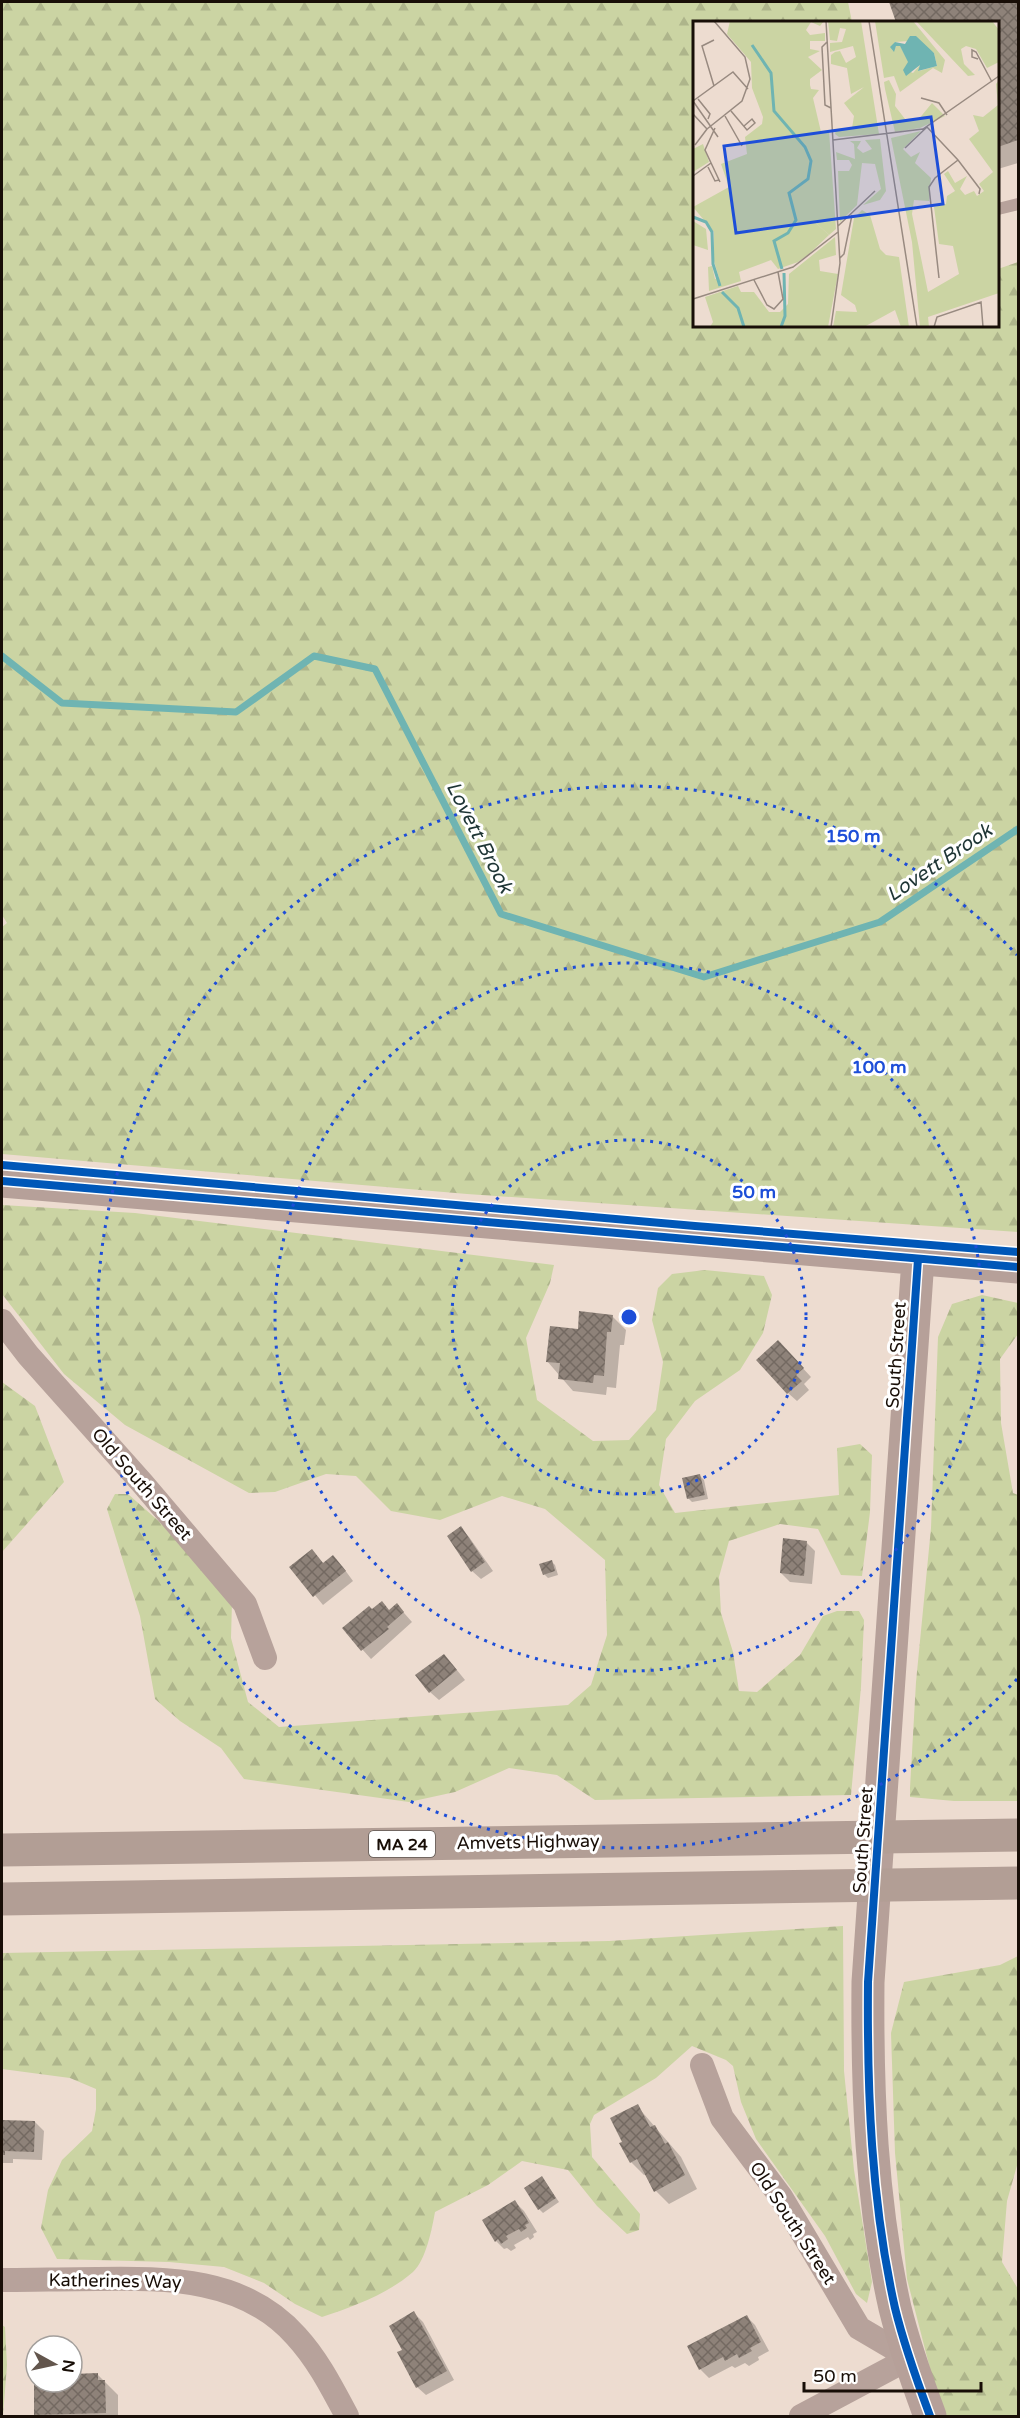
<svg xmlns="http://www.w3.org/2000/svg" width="1020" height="2418" font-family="'Varela Round',sans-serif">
	<defs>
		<pattern id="forest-firs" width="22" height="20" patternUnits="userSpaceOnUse" patternTransform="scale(1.5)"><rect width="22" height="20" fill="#cbd4a3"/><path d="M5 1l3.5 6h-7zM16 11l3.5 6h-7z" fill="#aeb58b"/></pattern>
		<pattern id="building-cross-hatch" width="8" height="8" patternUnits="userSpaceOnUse" patternTransform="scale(1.5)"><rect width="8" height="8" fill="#8e8279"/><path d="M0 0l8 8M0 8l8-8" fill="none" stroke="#736961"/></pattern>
	</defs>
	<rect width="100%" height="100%" fill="#eddcd0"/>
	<path fill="url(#forest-firs)" d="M2,2H848L852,22H694V326H998V269L1018,262V1232L467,1194L2,1154V927L7,923L2,915Z
		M2,1205L135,1213L554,1265L550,1283L526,1338L537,1400L593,1441L629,1440L656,1410L663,1362L652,1320L658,1288L672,1274L705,1270L764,1276L772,1295L763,1333L740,1370L695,1401L666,1439L659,1485L675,1513L839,1495L837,1448L860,1444L872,1455L870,1512L862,1576L841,1575L818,1529L780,1524L729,1541L719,1577L721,1613L733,1652L739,1691L757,1692L800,1655L823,1616L837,1611H859L864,1620L861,1687L851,1795L595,1800L557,1775L509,1768L455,1792L409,1802L244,1779L221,1748L180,1721L155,1699L140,1616L107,1509L115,1494H128L163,1525L232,1602L231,1638L248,1702L279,1727L568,1705L591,1685L607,1635L605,1560L545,1509L502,1496L440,1520L391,1511L356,1476L326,1474L275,1492L249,1493L125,1425L64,1374L2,1294Z
		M982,1295L1018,1303V1334L1000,1359L1001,1423L1013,1493L1018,1495V1801H954L910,1797V1788L916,1682L931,1528L938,1337L952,1304Z
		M2,1382L35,1406L64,1482L2,1552Z
		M843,1926L844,2071L854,2170L872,2282L867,2303L856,2294L825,2236L756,2139L741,2102L733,2066L726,2060L692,2046L656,2078L594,2115L590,2124L592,2157L640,2214L639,2230L627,2234L597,2206L568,2170L522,2161L488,2185L435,2212C432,2229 426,2260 413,2272C388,2294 352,2307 322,2317L295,2304L264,2283L224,2267L169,2262L57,2259L41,2228L48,2190L62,2160L92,2131L96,2109V2089L70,2078L2,2069V1953L609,1941Z
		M1018,1956V2162L1007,2201L1002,2262L1018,2289V2416H944L936,2392L907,2279L895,2153L891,2033L904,1982L1000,1965Z
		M2,2325L5,2327L7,2365L3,2416H2Z"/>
	<path fill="#0003" d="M891,2H1018V163L998,169V22H898Z
		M612,1316L626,1330L624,1345H620L616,1388L607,1387L606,1395L573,1391L547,1361Z
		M787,1351L811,1377L804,1384L809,1390L797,1401L788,1393Z
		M700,1476L704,1480L708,1499L692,1502L688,1498Z
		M461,1528L469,1537L493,1571L481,1579L472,1571Z
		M806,1542L815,1551L812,1584L790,1582L781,1573Z
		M312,1551L324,1564L342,1566L353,1581L323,1605L292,1567Z
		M551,1561L555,1565L558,1575L548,1578L544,1574Z
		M397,1605L412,1622L371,1659L344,1629L372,1611H390Z
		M452,1664L465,1680L439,1700L430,1692Z
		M637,2106L681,2157L697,2189L669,2204L656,2191L647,2174L644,2175L631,2162Z
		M2,2121L35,2122L44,2131L42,2160L13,2159V2163H2Z
		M542,2177L559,2202L543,2213L539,2209Z
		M515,2202L524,2211L537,2232L533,2234L534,2237L530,2240L528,2237L514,2245L516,2248L511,2251L507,2248L504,2249L496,2241Z
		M414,2313L423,2322L454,2380L426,2395L417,2387L404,2350Z
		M747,2317L755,2325L769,2351L758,2357L759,2360L749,2366L745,2363L735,2368L732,2366L709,2378L700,2369Z
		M72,2375H98L118,2395V2416H38L36,2414L72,2382Z"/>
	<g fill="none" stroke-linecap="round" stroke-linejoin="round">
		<path stroke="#6fb4b2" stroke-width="7" d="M2,656L62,703L236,712L314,656L375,669L501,914L704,977L880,922L1018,829"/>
	</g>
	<path fill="url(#building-cross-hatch)" d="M889,2H1018V140L998,147V22H896Z
		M579,1311L613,1315L611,1332H607L604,1376L594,1375L593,1383L558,1379L560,1363L546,1362L550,1326L578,1329Z
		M778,1340L804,1368L796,1375L802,1381L787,1394L756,1360Z
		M700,1474L705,1495L687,1499L682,1478Z
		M461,1526L485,1562L471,1572L447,1536Z
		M783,1538L807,1541L804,1576L780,1573Z
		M312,1549L323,1563L333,1555L346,1571L313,1597L289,1567Z
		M552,1560L555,1571L543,1575L539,1564Z
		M382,1601L389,1610L397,1603L404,1612L387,1627L389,1629L361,1651L342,1628L369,1606L372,1609Z
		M444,1654L457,1670L429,1693L415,1675Z
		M638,2104L650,2127L655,2125L665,2144L668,2142L685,2175L654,2192L637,2159L630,2163L619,2143L622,2142L610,2118Z
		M2,2120L35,2121L34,2152L5,2151V2155H2Z
		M542,2176L556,2198L538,2210L524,2188Z
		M515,2200L529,2223L525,2225L527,2228L521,2232L519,2229L506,2236L508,2239L501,2244L498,2239L495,2242L482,2220Z
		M414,2311L447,2371L416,2388L397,2352L402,2350L389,2326Z
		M747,2315L761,2342L750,2348L752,2351L739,2358L737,2354L725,2361L723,2357L699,2370L687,2346Z
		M98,2373V2380H105L106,2413L34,2415V2382H72V2374Z"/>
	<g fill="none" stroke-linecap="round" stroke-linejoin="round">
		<path stroke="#b7a29b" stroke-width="12" d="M998,209L1018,204"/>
		<path stroke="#b7a29b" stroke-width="24" d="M2,1321L28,1355L143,1484L245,1604L265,1658
			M702,2065L722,2118L781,2197L859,2328L910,2358
			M2,2280C33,2280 65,2279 97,2279C168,2278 245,2278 296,2336C318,2360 332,2388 347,2416
			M801,2416L910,2358"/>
		<path stroke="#b6a099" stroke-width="33" d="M2,1181L1018,1267
			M918,1259L868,1982C867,2091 871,2201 895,2308C904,2345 917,2381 930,2416"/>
		<path stroke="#b29e95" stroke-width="33" d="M2,1850L1018,1835
			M2,1899L1018,1883"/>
		<defs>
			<path id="cycleway" d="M2,1165L695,1226L1018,1252
				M2,1181L1018,1267
				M918,1259L868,1982C867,2091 871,2201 895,2308C904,2345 917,2381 930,2416"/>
		</defs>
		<use href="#cycleway" stroke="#fff" stroke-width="11"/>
		<use href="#cycleway" stroke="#0057b8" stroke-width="8"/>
	</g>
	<g fill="none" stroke="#1d4ed8" stroke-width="3" stroke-dasharray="3 6">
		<circle cx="629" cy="1317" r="177"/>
		<circle cx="629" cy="1317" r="354"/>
		<path d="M1017 1679A531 531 0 1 1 1017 955"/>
	</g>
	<g text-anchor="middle" stroke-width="6" stroke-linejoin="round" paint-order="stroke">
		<rect fill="#fff" stroke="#5d5651" stroke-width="1.5" x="369" y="1831" width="66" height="26" rx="4.5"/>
		<g font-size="16" font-weight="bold" fill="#180e07">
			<text x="402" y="1850">MA 24</text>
		</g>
		<g font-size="18" fill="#180e07" stroke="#fff">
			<text transform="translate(896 1355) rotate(-86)" y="6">South Street</text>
			<text transform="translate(142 1484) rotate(49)" y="6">Old South Street</text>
			<text transform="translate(863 1840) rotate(-86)" y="6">South Street</text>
			<text transform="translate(528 1842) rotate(-1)" y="6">Amvets Highway</text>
			<text transform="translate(793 2223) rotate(57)" y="6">Old South Street</text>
			<text transform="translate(115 2281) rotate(1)" y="6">Katherines Way</text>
		</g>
		<g font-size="20" font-style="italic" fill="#1e3535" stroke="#fff">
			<text transform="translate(480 837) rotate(63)" y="7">Lovett Brook</text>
			<text transform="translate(939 862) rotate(-34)" y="7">Lovett Brook</text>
		</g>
	</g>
	<g transform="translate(693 21)">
		<rect width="306" height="306" fill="#eddcd0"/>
		<path d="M37,0H131L127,5L118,1L113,9L117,14L132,12V20H117V28L127,30L115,36L129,49L117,58V64L118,68L126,69L120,77L128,111L136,110L143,208L136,214L122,201L116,233L105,241L85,248L78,239L46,251L48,260L16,270L15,246L19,245L22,258L26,257L21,240V211L0,186L36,166L28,143L54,133L52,116L69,103L70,96L59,67L58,41L34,13ZM135,0H168L186,113L146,116L142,113L143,108L159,107L161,95L151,82L171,66L158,73L154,47L138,43V34L142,31L147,30L153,42L163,36L160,25L137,31V22L149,21L153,8L147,7L144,20L137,19ZM182,0H220L252,39L249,52L240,47L207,71L201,55L191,57ZM218,15L241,32L244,45L226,50L227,44L220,52L211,48L216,41L207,25L204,24L200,30L199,27L202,21L216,20ZM223,0H299L306,9V41L294,47L283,28L273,25L268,28L271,43L282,54L275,55ZM196,59L203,73L202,85L212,98L225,99L239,82L252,95L227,107L202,111L192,68L191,61ZM306,59V272L235,296L236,306H227L219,221L198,117L228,110L210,128L218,136L227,131L222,142L238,157L236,180L221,179L219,193L235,271L266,253L260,225L246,223L241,186L253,183L254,175L262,170L251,153L255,150L262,162L274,155L267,168L272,174L281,170L284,175L291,170L286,163L300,151L276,118L286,110L280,94L290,96L305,84L303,63ZM187,118L193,170L187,179L170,184L188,168L182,143L169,142L164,184L147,201L145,150H156L159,144L156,139H144L143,131L162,138L161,123L157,120H168L164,127L170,132L179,128L172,119ZM10,123L16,141L0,151V128ZM169,189L177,194L187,228L193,234L206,236L216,306H208L202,289L171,306H140L143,290L164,291L162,284L148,274L161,197ZM0,200L13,208L15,229L0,224ZM142,216L143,234L126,239L127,250L145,253L135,306H17L20,301L12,276L45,265L48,271H61L76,291H87L95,283L96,253Z" fill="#cbd4a3" fill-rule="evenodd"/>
		<path d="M122,201L136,214L116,233L103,218Z" fill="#cbd4a3"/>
		<path d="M217,15H223L241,32L244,45L225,50L227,44L213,55L210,49L215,41L207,25H203L201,31L197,26L202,21L212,23Z" fill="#6fb4b2"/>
		<path fill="none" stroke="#6fb4b2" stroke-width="3" d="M59,24L78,52L81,90L112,126L118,140L115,158L96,172L103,199L95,212L81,220L89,248M0,196L13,201L19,211L20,243L27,265M29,271L45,287L51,306M88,306L92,295L91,252"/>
		<path fill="none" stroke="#988a80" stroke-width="1.5" d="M133,0L147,242L138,306M176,0L224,306M134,21L129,26L132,84L138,87M285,38L279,36V29L283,31L299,61M21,65L9,25L21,19M228,77L246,82L254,94M5,78L17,93L15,98M0,80L40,51L55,68M0,80L25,116M38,90L54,109L62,102L59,98L51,105M0,93L14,108L2,124M32,95L49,125M22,107L12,129L27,161M14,108L49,80L57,58L52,36L21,0M140,119L230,108L306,55M212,127L234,106L265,139L287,168L286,173M15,146L22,160L26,159M0,155L18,142M145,205L182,170M147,237L151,233L159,194M246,257L236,166L242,157L265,139M61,259L74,284L81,288L90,278L85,251M0,278L100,246L145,211M241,306L244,296L288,281L290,306"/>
		<path fill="#1d4ed8" fill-opacity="0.15" stroke="#1d4ed8" stroke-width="3" d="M238,96L250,183L43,212L31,125Z"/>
		<rect width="306" height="306" fill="none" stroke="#180e07" stroke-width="3"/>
	</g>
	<circle cx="629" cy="1317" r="9" fill="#1d4ed8" stroke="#fff" stroke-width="3"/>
	<g font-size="18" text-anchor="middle" font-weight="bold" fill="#1d4ed8" stroke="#fff" stroke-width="6" stroke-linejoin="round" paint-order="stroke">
		<text x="853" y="842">150 m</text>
		<text x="879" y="1073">100 m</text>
		<text x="754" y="1198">50 m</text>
	</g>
	<rect width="1020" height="2418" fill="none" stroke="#180e07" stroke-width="6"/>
	<g transform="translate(54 2364) rotate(98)"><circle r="28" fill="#ffffff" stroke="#a39f9c" stroke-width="1.5"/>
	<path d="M0-4.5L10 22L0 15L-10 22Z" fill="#63564d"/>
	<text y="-9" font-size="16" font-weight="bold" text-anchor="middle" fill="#180e07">N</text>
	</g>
	<path d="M804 2382v9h177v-9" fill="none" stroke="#180e07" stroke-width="3"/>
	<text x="813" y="2382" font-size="18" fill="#180e07" stroke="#ffffff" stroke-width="4.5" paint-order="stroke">50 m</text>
</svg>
